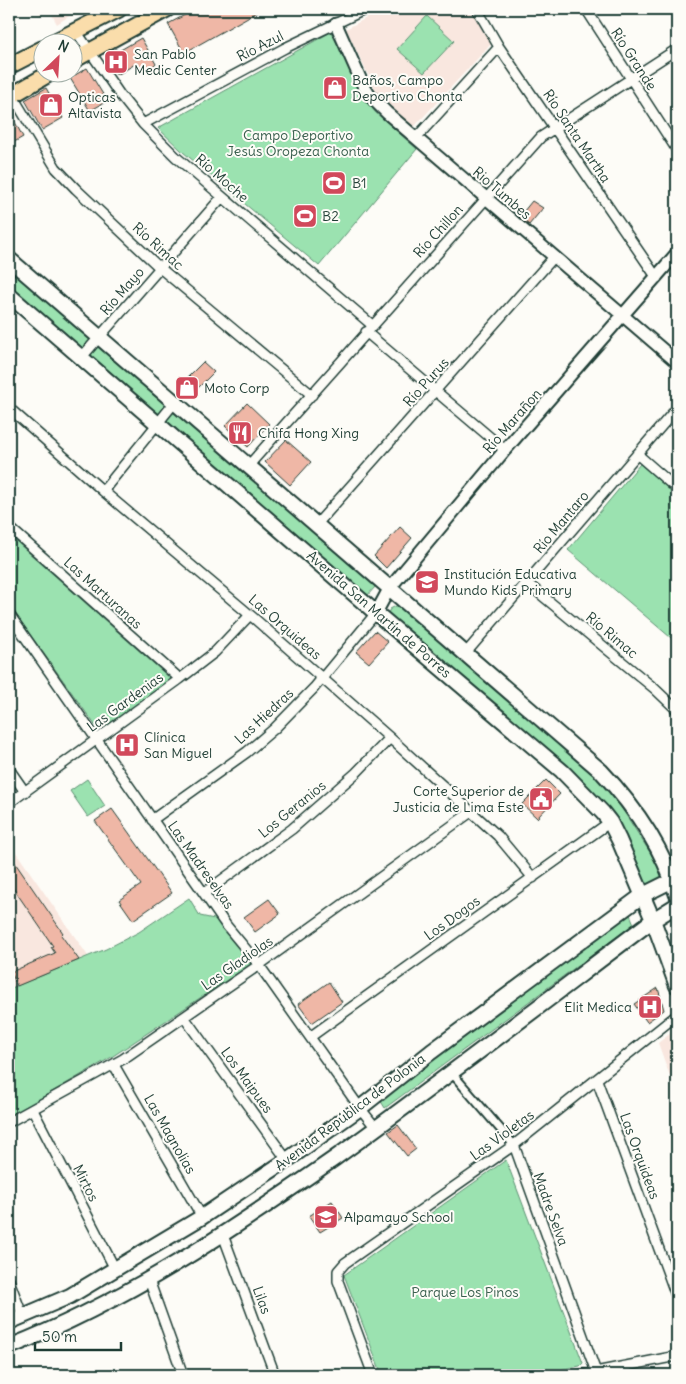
<svg xmlns="http://www.w3.org/2000/svg" width="686" height="1384" font-family="Delius,sans-serif">
	<rect width="100%" height="100%" fill="#fdfcf7"/>
	<filter id="ink" filterUnits="userSpaceOnUse"><feTurbulence type="fractalNoise" baseFrequency=".02" numOctaves="2"/><feDisplacementMap in="SourceGraphic" scale="10" xChannelSelector="R" yChannelSelector="G"/><feConvolveMatrix kernelMatrix="1 2 1 2 8 2 1 2 1" color-interpolation-filters="sRGB"/></filter>
	<g filter="url(#ink)">
		<path fill="#f9e7df" d="M36,9H80L57,24L49,9L40,14Z
			M383,9H470L492,43L414,127L380,99L346,29Z
			M9,842L88,956L9,989Z
			M671,1033L677,1049V1077L671,1079L658,1043Z"/>
		<path fill="#9be2b0" stroke="#5d9072" d="M427,16L454,41L424,73L397,49Z
			M331,32L365,98L375,112L417,149L319,266L183,152L158,128Z
			M9,267L165,405L163,409L158,414H154L9,286Z
			M175,412L376,586L366,597L166,425L167,417Z
			M640,464L677,496V643L568,550Z
			M9,535L172,680L100,732L9,605Z
			M398,605L610,790L660,868L663,875L660,881C651,885 648,886 640,879L616,825L387,615L390,609Z
			M87,779L105,806L88,817L70,791Z
			M189,898L200,916L219,920L251,964L110,1058L9,1117V989L106,949L139,932Z
			M629,912L634,924L385,1108L379,1098L442,1053Z
			M506,1160L583,1363L580,1366L533,1375H382L344,1275Z"/>
		<path fill="#efb7a6" stroke="#1f3d34" d="M196,9H262L184,53L168,24Z
			M141,38L156,64L142,72L137,63L117,75L105,55L116,49L117,52Z
			M87,68L107,101L90,111L70,78Z
			M46,88L63,118L42,130L25,100Z
			M9,111L23,137L9,145Z
			M532,201L543,208L529,225L519,217Z
			M203,362L214,372L189,397L179,386Z
			M247,403L269,424L248,447L225,426Z
			M286,440L311,462L290,485L265,462Z
			M400,527L412,538L386,568L374,556Z
			M375,631L388,642L369,663L356,652Z
			M546,780L560,794L537,818L522,804Z
			M112,809L172,893L133,920L119,900L141,885L95,821Z
			M9,854L63,933L61,935L79,960L17,986L11,972L55,953L51,947L53,946L9,882Z
			M269,899L280,914L255,932L244,917Z
			M329,982L342,1002L312,1023L298,1004Z
			M658,988L664,1010L647,1022L634,1004Z
			M398,1125L416,1149L407,1156L388,1132Z
			M332,1201L343,1218L320,1232L309,1216Z"/>
		<g fill="none" stroke-linecap="round" stroke-linejoin="round">
			<defs>
				<path id="pedestrian" d="M451,1072L514,1145"/>
				<path id="minor" d="M477,9L499,47L657,278
					M586,9L677,150
					M76,31L120,95L143,124L176,157L372,325
					M12,95L56,168L76,189L160,268L312,395
					M143,124L285,48L366,9
					M416,138L499,47
					M366,332L505,450
					M81,358L222,197
					M9,408L103,491L256,620L390,738L498,836L533,878
					M637,454L677,489
					M249,465L541,137L677,49
					M103,491L175,402
					M317,524L554,257
					M9,527L180,679
					M527,583L655,689L677,710
					M9,614L226,925L259,965L360,1108L376,1128
					M465,654L677,408
					M9,769L25,792
					M9,803L180,679L215,652L250,615
					M152,820L247,752L275,728L314,688L376,613
					M204,893L292,829L356,773L390,738
					M184,1017L287,1160
					M310,1037L610,822
					M114,1065L202,1217
					M597,1080L677,1298
					M33,1110L115,1269
					M9,1122L123,1059L259,965L471,812
					M514,1145L596,1372
					M223,1235L275,1375
					M9,1280L23,1317
					M149,1280L183,1375
					M373,1375L338,1281V1271L345,1263L514,1145L677,1015
					M580,1375L677,1356"/>
				<path id="tertiary" d="M336,24L363,85L370,96L387,113L677,362
					M376,613L389,589L505,450L677,253"/>
				<path id="secondary" d="M9,259L601,771C635,807 663,848 677,895
					M9,295L376,613L562,771L603,813L610,822L619,840L653,920L677,986
					M9,1322L70,1296L115,1269L202,1217L287,1160L360,1108L431,1052L643,895L677,878
					M9,1347C127,1301 232,1230 335,1158C442,1081 547,1000 653,920L677,905"/>
				<path id="primary" d="M54,42L119,9
					M72,61L167,9
					M9,66L42,49
					M9,97L52,72"/>
			</defs>
			<use href="#pedestrian" stroke="#1f3d34" stroke-width="11"/>
			<use href="#minor" stroke="#1f3d34" stroke-width="12"/>
			<use href="#tertiary" stroke="#1f3d34" stroke-width="15"/>
			<use href="#secondary" stroke="#1f3d34" stroke-width="18"/>
			<use href="#primary" stroke="#1f3d34" stroke-width="19"/>
			<use href="#pedestrian" stroke="#fdfcf7" stroke-width="7"/>
			<use href="#minor" stroke="#fdfcf7" stroke-width="9"/>
			<use href="#tertiary" stroke="#fdfcf7" stroke-width="11"/>
			<use href="#secondary" stroke="#fdfcf7" stroke-width="14"/>
			<use href="#primary" stroke="#faddab" stroke-width="15"/>
		</g>
	</g>
	<defs>
		<symbol id="hospital-square" viewBox="-11 -11 22 22"><rect x="-9" y="-9" width="18" height="18" rx="4" fill="#d1495b" stroke="#fdfcf7"/><path d="M-5-5h3v3.5h4V-5h3V5h-3V1.5h-4V5h-3Z" fill="#fff"/></symbol>
		<symbol id="shop-square" viewBox="-11 -11 22 22"><rect x="-9" y="-9" width="18" height="18" rx="4" fill="#d1495b" stroke="#fdfcf7"/><path d="M-5-2.5h2.3a2.7 3.5 0 0 1 5.4 0H5L5.5 6h-11ZM-1.5-2.5h3a1.5 2.3 0 0 0-3 0Z" fill="#fff"/></symbol>
		<symbol id="stadium-square" viewBox="-11 -11 22 22"><rect x="-9" y="-9" width="18" height="18" rx="4" fill="#d1495b" stroke="#fdfcf7"/><path d="M0-5a6.5 5 0 1 0 0 10a6.5 5 0 1 0 0-10ZM-3.5-1.8h7v3.6h-7Z" fill="#fff"/></symbol>
		<symbol id="restaurant-square" viewBox="-11 -11 22 22"><rect x="-9" y="-9" width="18" height="18" rx="4" fill="#d1495b" stroke="#fdfcf7"/><path d="M-5-6h1v4h1v-4h1v4h1v-4h1v5L-1.5 .5V6h-2V.5L-5-1ZM5-6V6H3V1.5H1.5Q1.5-4 5-6Z" fill="#fff"/></symbol>
		<symbol id="school-square" viewBox="-11 -11 22 22"><rect x="-9" y="-9" width="18" height="18" rx="4" fill="#d1495b" stroke="#fdfcf7"/><path d="M0-5L7-2L0 1L-7-2ZM-4 1L0 2.5L4 1V4Q0 6-4 4Z" fill="#fff"/></symbol>
		<symbol id="civic-square" viewBox="-11 -11 22 22"><rect x="-9" y="-9" width="18" height="18" rx="4" fill="#d1495b" stroke="#fdfcf7"/><path d="M-.6-6.5H3V-4.5H.6V-3L4-1V1h2V6H-6V1h2V-1L-.6-3ZM-1.2 2.5V6h2.4V2.5Z" fill="#fff"/></symbol>
	</defs>
	<g fill-rule="evenodd">
		<use href="#hospital-square" x="102" y="48" width="28" height="28"/>
		<use href="#shop-square" x="321" y="74" width="28" height="28"/>
		<use href="#shop-square" x="37" y="91" width="28" height="28"/>
		<use href="#stadium-square" x="320" y="169" width="28" height="28"/>
		<use href="#stadium-square" x="291" y="202" width="28" height="28"/>
		<use href="#shop-square" x="173" y="374" width="28" height="28"/>
		<use href="#restaurant-square" x="226" y="419" width="28" height="28"/>
		<use href="#school-square" x="413" y="568" width="28" height="28"/>
		<use href="#hospital-square" x="113" y="731" width="28" height="28"/>
		<use href="#civic-square" x="527" y="785" width="28" height="28"/>
		<use href="#hospital-square" x="636" y="993" width="28" height="28"/>
		<use href="#school-square" x="312" y="1203" width="28" height="28"/>
	</g>
	<g text-anchor="middle" stroke-width="4" stroke-linejoin="round" paint-order="stroke">
		<g font-size="14" fill="#1f3d34" stroke="#fdfcf7">
			<text transform="translate(260 46) rotate(-27)" y="5">Río Azul</text>
			<text transform="translate(634 59) rotate(57)" y="5">Río Grande</text>
			<text transform="translate(577 136) rotate(56)" y="5">Río Santa Martha</text>
			<text transform="translate(222 178) rotate(41)" y="5">Río Moche</text>
			<text transform="translate(502 193) rotate(41)" y="5">Rio Tumbes</text>
			<text transform="translate(438 231) rotate(-48)" y="5">Río Chillon</text>
			<text transform="translate(158 246) rotate(42)" y="5">Río Rimac</text>
			<text transform="translate(122 291) rotate(-49)" y="5">Río Mayo</text>
			<text transform="translate(426 382) rotate(-48)" y="5">Río Purus</text>
			<text transform="translate(512 421) rotate(-49)" y="5">Río Marañon</text>
			<text transform="translate(561 522) rotate(-50)" y="5">Río Mantaro</text>
			<text transform="translate(103 593) rotate(42)" y="5">Las Marturanas</text>
			<text transform="translate(379 614) rotate(41)" y="5">Avenida San Martín de Porres</text>
			<text transform="translate(285 627) rotate(41)" y="5">Las Orquideas</text>
			<text transform="translate(612 635) rotate(40)" y="5">Río Rimac</text>
			<text transform="translate(125 702) rotate(-36)" y="5">Las Gardenias</text>
			<text transform="translate(264 716) rotate(-43)" y="5">Las Hiedras</text>
			<text transform="translate(292 809) rotate(-39)" y="5">Los Geranios</text>
			<text transform="translate(201 865) rotate(55)" y="5">Las Madreselvas</text>
			<text transform="translate(452 918) rotate(-36)" y="5">Los Dogos</text>
			<text transform="translate(237 963) rotate(-35)" y="5">Las Gladiolas</text>
			<text transform="translate(247 1080) rotate(54)" y="5">Los Maipues</text>
			<text transform="translate(350 1112) rotate(-37)" y="5">Avenida República de Polonia</text>
			<text transform="translate(170 1134) rotate(60)" y="5">Las Magnolias</text>
			<text transform="translate(502 1135) rotate(-36)" y="5">Las Violetas</text>
			<text transform="translate(640 1156) rotate(70)" y="5">Las Orquideas</text>
			<text transform="translate(86 1183) rotate(63)" y="5">Mirtos</text>
			<text transform="translate(551 1209) rotate(70)" y="5">Madre Selva</text>
			<text transform="translate(262 1300) rotate(70)" y="5">Lilas</text>
		</g>
		<g font-size="14" fill="#1f3d34" stroke="#fdfcf7" text-anchor="start">
			<text x="134" y="59">San Pablo<tspan x="134" dy="16">Medic Center</tspan></text>
			<text x="352" y="85">Baños, Campo<tspan x="352" dy="16">Deportivo Chonta</tspan></text>
			<text x="68" y="102">Opticas<tspan x="68" dy="16">Altavista</tspan></text>
			<text x="352" y="188">B1</text>
			<text x="322" y="221">B2</text>
			<text x="204" y="393">Moto Corp</text>
			<text x="258" y="438">Chifa Hong Xing</text>
			<text x="444" y="579">Institución Educativa<tspan x="444" dy="16">Mundo Kids Primary</tspan></text>
			<text x="144" y="742">Clínica<tspan x="144" dy="16">San Miguel</tspan></text>
			<text x="524" y="796" text-anchor="end">Corte Superior de<tspan x="524" dy="16">Justicia de Lima Este</tspan></text>
			<text x="632" y="1012" text-anchor="end">Elit Medica</text>
			<text x="344" y="1222">Alpamayo School</text>
		</g>
		<g font-size="14" fill="#385e4d" stroke="#fdfcf7">
			<text x="298" y="140">Campo Deportivo<tspan x="298" dy="16">Jesús Oropeza Chonta</tspan></text>
			<text x="465" y="1297">Parque Los Pinos</text>
		</g>
	</g>
	<rect width="686" height="1384" fill="none" stroke="#fdfcf7" stroke-width="30"/>
	<rect x="15" y="15" width="656" height="1354" fill="none" stroke="#1f3d34" stroke-width="2" filter="url(#ink)"/>
	<g transform="translate(58 58) rotate(25)"><circle r="24" fill="#fdfcf7" stroke="#a4b0a9"/>
	<path d="M0-4L9 19L0 12L-9 19Z" fill="#d1495b"/>
	<text y="-8" font-size="14" font-weight="bold" text-anchor="middle" fill="#1f3d34">N</text>
	</g>
	<path d="M35 1342v8h86v-8" fill="none" stroke="#1f3d34" stroke-width="2.5"/>
	<text x="42" y="1342" font-size="15" fill="#1f3d34" stroke="#fdfcf7" stroke-width="4" paint-order="stroke">50 m</text>
</svg>
